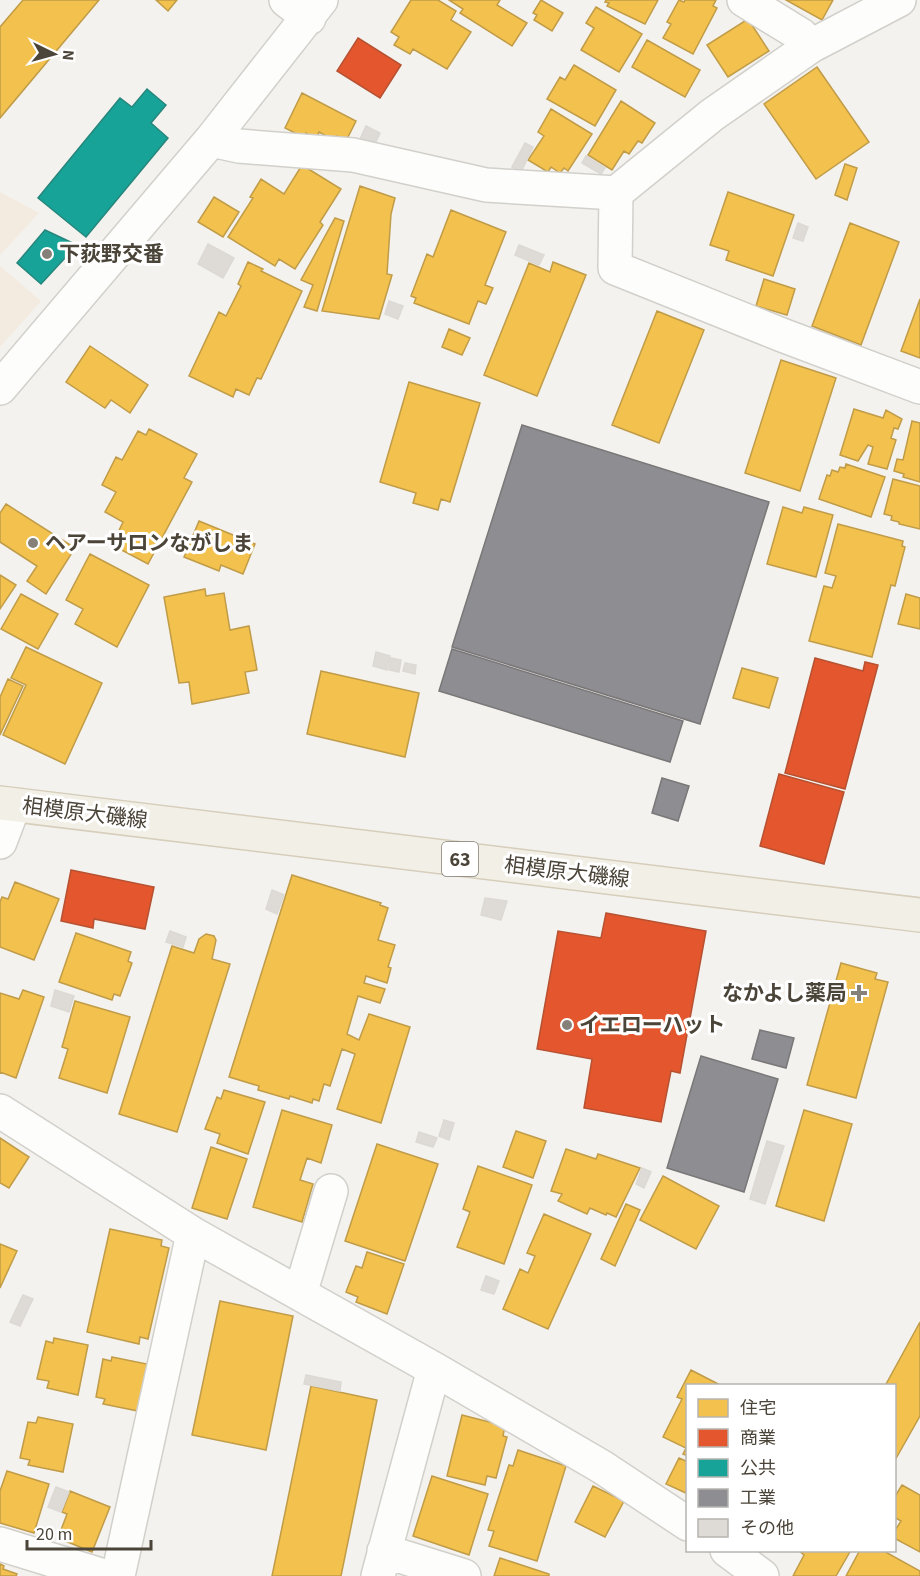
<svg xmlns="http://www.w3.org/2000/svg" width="920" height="1576" font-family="'Source Sans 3','Noto Sans JP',sans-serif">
	<rect width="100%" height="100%" fill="#f4f2ee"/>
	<path fill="#f3ebdf" d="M0,192L39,213L0,255Z
		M0,266L41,301L0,347Z"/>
	<path fill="#f2c14e" stroke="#c09c48" stroke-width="1.5" d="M23,0H99L0,118V27Z
		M156,0H177L168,11Z
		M411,0H438L456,11L451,20L471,32L447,69L413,49L410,54L394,45L399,37L391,32Z
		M449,0H500L497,5L527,23L512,46L460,13L463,9Z
		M541,0L563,13L552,31L534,20L537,15L533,13Z
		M606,0H658L645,24L607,6L609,3L605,2Z
		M679,0L684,2L685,0H716L713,6L717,8L693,54L663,38L671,24L667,22Z
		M786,0H833L822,20Z
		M596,7L642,34L619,72L581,50L594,28L586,23Z
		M748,19L769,51L728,77L707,45Z
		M647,40L700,70L685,97L632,67Z
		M574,65L616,90L595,126L547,99L560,77L565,80Z
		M817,67L869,142L816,179L764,104Z
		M302,93L356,121L346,141L337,136L334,140L319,132L316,139L306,133L303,137L285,128Z
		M621,101L655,123L642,143L638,141L629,154L624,151L612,170L588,155Z
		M551,109L592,134L568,171L564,168L560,173L551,167L548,172L528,160L544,136L538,132Z
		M845,164L857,168L847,200L835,195Z
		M302,165L341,189L320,222L323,225L295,269L279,259L275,266L228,237L253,198L250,197L261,179L284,194Z
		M360,186L395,198L391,214L387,274L392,275L379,319L322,311Z
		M728,192L794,215L773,276L726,260L729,251L710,245Z
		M214,197L239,212L223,237L198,222Z
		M451,210L506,232L485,285L493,288L486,304L478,301L469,324L414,303L416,298L411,296L427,254L433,257Z
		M335,218L344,221L317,311L304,307L313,285L301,280Z
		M850,223L899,242L861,345L812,326Z
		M248,262L263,269L261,271L302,291L261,379L257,378L249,395L236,389L233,397L189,376L219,312L226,316L241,286L238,284Z
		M553,262L586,275L537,396L484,375L529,263L550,272Z
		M764,279L795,289L787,315L756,306Z
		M920,299V358L901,351Z
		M657,311L704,330L659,443L612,425Z
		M449,329L470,338L462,355L442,347Z
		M90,346L148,385L130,413L111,400L105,408L66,382Z
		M781,360L836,378L800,491L745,473Z
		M409,382L480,403L450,502L441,499L438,510L413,503L416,493L380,482Z
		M854,409L883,418L886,410L902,419L898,429L894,428L891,438L896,440L887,469L868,464L873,447L868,445L858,461L840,455Z
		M912,421L920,423V482L903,477L904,474L894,471L897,459L903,460Z
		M149,429L197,454L184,478L192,482L148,564L112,545L123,522L105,512L116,492L102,485L116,457L122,460L138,431L146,435Z
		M846,464L885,477L871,517L819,499L827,475L830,476L832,470L838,472L840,467L845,468Z
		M893,479L920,486V529L899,524V522L891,520L892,516L884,514Z
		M6,504L75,548L46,594L27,581L37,566L0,542V513Z
		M783,507L802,513L804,507L833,515L816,577L767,564Z
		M199,521L255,544L243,574L221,565L219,571L184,557Z
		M838,524L903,541L902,546L905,547L895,586L891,585L872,657L809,641L824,586L832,588L836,576L825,573Z
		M90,554L149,585L117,647L75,624L83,609L66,600Z
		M0,575L16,585L0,609Z
		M205,589L206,596L224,593L230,630L249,626L257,670L245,672L249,693L192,704L189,682L179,683L164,597Z
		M21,594L58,614L38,649L1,629Z
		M906,594L920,598V629L898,624Z
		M26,647L102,683L65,764L3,735L26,685L11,678Z
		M742,668L778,678L769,708L733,698Z
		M321,671L419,693L405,757L307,734Z
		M8,679L23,686L0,735V697Z
		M292,875L381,903L380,905L388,908L378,940L395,945L388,967L391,968L387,983L366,976L364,983L385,989L380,1003L358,996L347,1034L359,1040L369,1014L410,1027L381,1123L337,1109L355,1054L342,1049L330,1086L324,1084L319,1101L313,1099L312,1103L290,1096L289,1099L258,1090L259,1086L229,1077Z
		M15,882L59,899L34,960L0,947V902L2,897L8,899Z
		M76,933L131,952L128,961L132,963L120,996L114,994L112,1000L59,982Z
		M206,934L214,936L216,940L212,959L230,964L177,1132L119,1114L172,946L194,953L199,939Z
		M841,963L877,973L875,979L888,982L856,1098L807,1085Z
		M23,990L44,997L16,1078L0,1072V1074V993L19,999Z
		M75,1001L130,1017L107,1093L59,1078L68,1049L62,1047Z
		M224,1090L265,1102L248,1154L217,1143L220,1134L205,1129L217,1097L221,1099Z
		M282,1110L332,1125L321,1163L307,1158L300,1180L313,1184L302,1222L253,1207Z
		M804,1110L852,1124L824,1221L776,1206Z
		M516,1131L546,1141L533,1178L503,1167Z
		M0,1138L29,1157L9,1188L0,1183Z
		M377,1144L438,1164L405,1261L345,1241Z
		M211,1147L247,1159L227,1219L192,1208Z
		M566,1149L596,1159L598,1154L640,1168L616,1217L607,1213L606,1215L590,1208L587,1214L558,1201L562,1194L551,1191Z
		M478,1166L532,1185L504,1264L457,1247L470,1212L463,1209Z
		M663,1176L719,1206L696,1249L640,1220Z
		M626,1204L640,1210L615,1266L601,1259Z
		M544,1214L591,1234L548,1329L503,1309L520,1269L528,1273L535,1256L527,1253Z
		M110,1229L162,1240L161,1246L169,1248L148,1339L140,1337L139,1344L87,1332Z
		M0,1244L17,1251L0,1288Z
		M367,1252L404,1264L387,1314L356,1302L358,1297L346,1292L356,1266L362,1268Z
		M220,1301L293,1316L266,1450L192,1435Z
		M920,1322V1416L894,1462V1386H885Z
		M54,1338L88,1345L78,1395L47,1388L49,1381L37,1379L46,1341L53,1343Z
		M112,1357L147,1364L138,1411L103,1404L105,1399L96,1397L103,1359L111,1361Z
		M691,1370L722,1386H688V1456L683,1454L686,1448L663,1437L682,1399L677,1397Z
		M311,1386L377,1400L341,1576H272Z
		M462,1415L505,1426L503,1436L507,1437L496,1478L487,1476L485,1485L447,1476Z
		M38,1417L73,1424L63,1472L28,1465L30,1460L20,1458L28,1422L36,1423Z
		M518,1450L566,1466L537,1561L489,1546L494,1531L488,1530L509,1465L513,1466Z
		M679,1458L688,1462V1494L666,1484Z
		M7,1471L49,1484L34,1533L0,1523V1491Z
		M432,1476L488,1494L469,1555L413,1536Z
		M902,1485L920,1495V1552L894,1538V1532L901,1521L894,1517V1498Z
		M593,1486L624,1501L605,1537L575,1522Z
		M70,1491L110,1507L92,1552L58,1538L67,1514L62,1512Z
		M798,1550H851L836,1576H793L804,1555Z
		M860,1550H882L920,1571V1576H846Z
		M500,1558L549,1574V1576H494Z
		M0,1564L4,1566L3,1569L17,1574L16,1576H0Z"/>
	<path fill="#e4572e" stroke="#b65131" stroke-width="1.5" d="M358,38L401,65L380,98L337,71Z
		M815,658L863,671L865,662L878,665L845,789L785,773Z
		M779,774L844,792L824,864L760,846Z
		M71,870L154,887L145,929L94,919L93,928L61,921Z
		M606,913L706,931L680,1073L671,1071L661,1122L584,1108L592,1059L537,1049L558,931L601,938Z"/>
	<path fill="#17a398" stroke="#27867c" stroke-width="1.5" d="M147,89L166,105L151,123L168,138L86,237L38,198L120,98L132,107Z
		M45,230L77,245L41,284L17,263Z"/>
	<path fill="#8d8d92" stroke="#797777" stroke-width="1.5" d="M522,425L769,502L700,724L452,647Z
		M452,649L683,721L670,762L439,691Z
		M662,778L689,786L678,821L652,813Z
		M760,1030L794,1038L786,1068L752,1059Z
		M701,1056L778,1079L744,1192L667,1168Z"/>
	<path fill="#dedbd6" stroke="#dcd9d4" stroke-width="1.5" d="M366,126L380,133L374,146L360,139Z
		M525,143L533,147L521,172L512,167Z
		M586,156L605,168L601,174L582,163Z
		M798,223L808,227L803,241L793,238Z
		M208,244L234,258L223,278L198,264Z
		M519,245L544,255L539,265L515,255Z
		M389,301L403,306L398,319L385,314Z
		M376,652L390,656L387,670L373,666Z
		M391,658L401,660L399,672L389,670Z
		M405,663L416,665L415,674L403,671Z
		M272,890L284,895L277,914L266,909Z
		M485,898L507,901L501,920L481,915Z
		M170,931L186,937L183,947L166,942Z
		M55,990L74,996L69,1012L51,1006Z
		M444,1120L454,1123L449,1140L439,1136Z
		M419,1132L437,1138L433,1147L416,1142Z
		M767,1141L784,1146L765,1204L750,1199Z
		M642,1168L651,1172L644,1188L636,1184Z
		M486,1276L499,1281L494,1294L481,1290Z
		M23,1295L33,1299L20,1326L10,1322Z
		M306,1375L341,1382L340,1391L304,1384Z
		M56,1487L69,1492L61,1512L48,1507Z"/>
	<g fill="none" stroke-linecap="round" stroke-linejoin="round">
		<defs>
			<path id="minor" d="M286,0L309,18
				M744,0L801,35L811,46
				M211,140L239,146L353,155L486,185L616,193L712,115L811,46L899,0
				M616,193L615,268L782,335L920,387
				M0,388L211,140L321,0
				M0,842L14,805
				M0,1111L193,1234L434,1369L602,1467L688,1524
				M300,1294L331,1191
				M0,1544L104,1576
				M727,1550L762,1576
				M384,1551L464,1576
				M118,1576L193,1234
				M378,1576L434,1369"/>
			<path id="major" d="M0,803L920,915"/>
		</defs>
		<use href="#minor" stroke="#d2d0cb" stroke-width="36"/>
		<use href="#major" stroke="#d6cebb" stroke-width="36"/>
		<use href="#minor" stroke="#fdfdfc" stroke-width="33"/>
		<use href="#major" stroke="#f2efe6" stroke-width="33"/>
	</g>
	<g fill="#868178" stroke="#fff" stroke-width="2">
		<circle cx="47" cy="254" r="6"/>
		<circle cx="33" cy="543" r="6"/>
		<path d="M856 984h6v6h6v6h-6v6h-6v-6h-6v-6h6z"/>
		<circle cx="567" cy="1025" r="6"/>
	</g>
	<g text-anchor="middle" stroke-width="6" stroke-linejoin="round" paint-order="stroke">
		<rect fill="#fff" stroke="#817c74" stroke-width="1.5" x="442" y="842" width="36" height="34" rx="4.5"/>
		<g font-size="20" font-weight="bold" fill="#4b4439">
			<text x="460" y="866">63</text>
		</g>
		<g font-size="21" font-weight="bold" fill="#4b4439" stroke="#fff" text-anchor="start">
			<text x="59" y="261">下荻野交番</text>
			<text x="45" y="550">ヘアーサロンながしま</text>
			<text x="847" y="1000" text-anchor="end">なかよし薬局</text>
			<text x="579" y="1032">イエローハット</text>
		</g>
		<g font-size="21" fill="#4b4439" stroke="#fff">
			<text transform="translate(85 813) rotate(7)" y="7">相模原大磯線</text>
			<text transform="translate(567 872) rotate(7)" y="7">相模原大磯線</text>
		</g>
	</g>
	<rect x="686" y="1384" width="210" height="168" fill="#ffffff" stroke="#b7b4b0" stroke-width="1.5"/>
	<rect x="698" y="1399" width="30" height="18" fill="#f2c14e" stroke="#b7b4b0" stroke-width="1.5"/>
	<text x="740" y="1414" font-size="18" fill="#4b4439">住宅</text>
	<rect x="698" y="1429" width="30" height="18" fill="#e4572e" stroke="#b7b4b0" stroke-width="1.5"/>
	<text x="740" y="1444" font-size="18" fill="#4b4439">商業</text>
	<rect x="698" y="1459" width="30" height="18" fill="#17a398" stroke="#b7b4b0" stroke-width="1.5"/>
	<text x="740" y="1474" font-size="18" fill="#4b4439">公共</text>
	<rect x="698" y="1489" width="30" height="18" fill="#8d8d92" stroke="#b7b4b0" stroke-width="1.5"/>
	<text x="740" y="1504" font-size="18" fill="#4b4439">工業</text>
	<rect x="698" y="1519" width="30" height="18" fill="#dedbd6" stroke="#b7b4b0" stroke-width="1.5"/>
	<text x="740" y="1534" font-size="18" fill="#4b4439">その他</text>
	<g transform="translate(54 54) rotate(95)" stroke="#ffffff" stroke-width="4.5" paint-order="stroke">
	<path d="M0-4.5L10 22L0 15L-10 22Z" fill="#4b4439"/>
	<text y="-9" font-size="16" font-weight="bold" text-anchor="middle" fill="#4b4439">N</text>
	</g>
	<path d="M27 1540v9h124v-9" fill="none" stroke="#4b4439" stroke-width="3"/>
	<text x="36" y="1540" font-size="18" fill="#4b4439" stroke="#ffffff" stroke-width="4.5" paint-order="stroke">20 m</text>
</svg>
